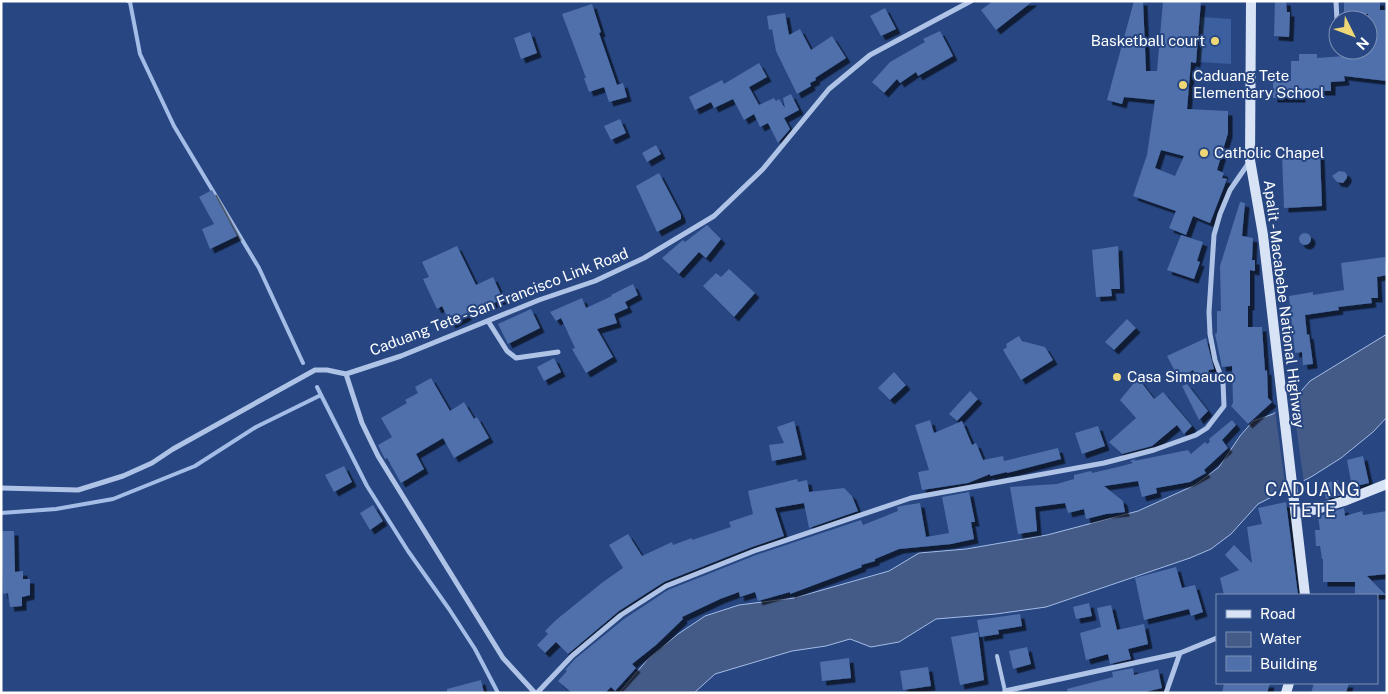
<svg xmlns="http://www.w3.org/2000/svg" width="1388" height="694" font-family="'Public Sans',sans-serif">
	<defs>
		<filter id="shadow"><feDropShadow dx="4.5" dy="4.5" stdDeviation="0" flood-color="#0009"/></filter>
	</defs>
	<rect width="100%" height="100%" fill="#274682"/>
	<path fill="#3b5f9f" d="M1201,17L1231,19V64L1199,62Z"/>
	<path fill="#455b87" stroke="#a4bde7" d="M1387,334V417L1373,432L1341,458L1311,477L1258,504L1231,534L1211,549L1190,558L1046,607L996,614L936,619L899,642L871,647L850,639L826,646L792,651L715,674L694,693H619L647,660L678,634L705,616L739,605L794,598L889,571L919,553L966,549L1047,535L1138,511L1195,485L1219,467L1240,436L1253,421L1273,414L1294,399L1310,381Z"/>
	<path fill="#274682" d="M1292,397L1304,483L1292,490L1286,491L1275,410Z"/>
	<g fill="none" stroke-linecap="round" stroke-linejoin="round">
		<path stroke="#a4bde7" stroke-width="4" d="M128,1L130,2L140,54L174,126L259,268L303,363
			M317,387L367,486L408,551L449,609L475,649L498,693
			M1,513L56,509L113,499L195,466L256,427L321,395"/>
	</g>
	<path fill="#4f70ab" fill-rule="evenodd" filter="url(#shadow)" d="M993,1H1033L996,30L981,10Z
		M1134,1H1143L1146,71H1157L1163,1H1201L1196,63L1191,62L1187,109L1228,111V133L1217,170L1224,173L1222,178L1227,179L1210,223L1193,216L1186,235L1169,228L1176,211L1133,196L1147,155L1155,100L1124,97L1122,104L1107,100ZM1161,150L1184,156L1175,176L1155,168Z
		M1275,1H1286L1287,12H1290L1289,37L1274,36Z
		M1344,1H1380V10H1387V81L1344,76L1345,81L1331,82V91H1301V98H1273V81H1291V61H1299V54H1317V58L1345,56L1346,50H1368V14H1344Z
		M592,4L601,32L599,33L617,85L623,83L627,97L609,102L604,87L589,92L584,78H586L562,14Z
		M885,8L896,29L881,36L870,16Z
		M785,13L789,35L800,29L811,50L832,36L846,58L815,78L816,80L810,83L811,86L797,94L776,51L772,29L769,30L767,16Z
		M940,31L953,56L918,76L916,72L900,83L897,79L884,93L872,82L890,62L925,42L923,39Z
		M530,32L537,53L521,59L514,38Z
		M759,63L767,77L749,87L759,105L774,98L776,101L779,99L785,108L783,98L791,94L799,110L784,118L790,129L778,143L768,123L760,127L754,114L744,120L733,99L714,108L711,102L695,110L689,97L722,80L724,84Z
		M620,119L626,133L611,140L604,126Z
		M656,145L661,154L647,162L642,153Z
		M1320,152L1322,206L1284,208L1282,153Z
		M1339,171L1345,172L1347,175V178L1343,183L1337,182L1332,176Z
		M659,173L681,215V219L657,232L636,186Z
		M212,190L237,236L210,249L202,229L214,224L199,197Z
		M1240,202L1245,203L1242,236L1253,238L1252,260H1255V271L1250,270V306H1248V327H1262L1265,371L1267,370L1268,398L1272,402L1248,424L1231,406L1233,403L1232,366L1222,367L1215,334L1217,333V311H1221L1220,266Z
		M707,225L721,239L706,258L699,252L679,274L662,258L683,240L685,242Z
		M1299 239a6 6 0 1 1 12 0a6 6 0 1 1-12 0Z
		M1181,235L1203,242L1197,261L1200,262L1194,279L1167,270Z
		M457,246L476,285L493,277L503,299L466,315L467,316L451,324L442,306L437,309L423,279L429,277L422,262Z
		M1118,246L1120,289H1111L1112,296L1096,297L1092,250Z
		M1385,257L1387,275L1377,277L1378,298H1371L1372,303L1338,307L1339,310L1305,315L1307,335L1309,334L1313,364L1303,365L1302,352L1295,353L1289,296L1313,292V295L1344,290L1341,263Z
		M729,269L755,293L734,317L703,286L716,273L721,277Z
		M633,284L638,295L625,302L628,308L614,314L617,323L597,329L613,357L586,373L572,349L575,348L561,318L556,321L550,312L582,298L586,308L612,296L611,295Z
		M531,309L540,328L508,344L498,324Z
		M1127,319L1136,328L1114,350L1105,342Z
		M1019,336L1022,341L1045,347L1053,360L1021,380L1003,350L1007,347L1006,344Z
		M1206,338L1214,369L1209,370L1208,373L1198,378L1193,370L1179,379L1167,356Z
		M554,358L561,372L544,381L537,367Z
		M894,372L906,385L890,400L878,388Z
		M431,378L450,411L464,402L474,419L477,417L489,438L454,458L443,438L416,454L424,469L401,483L387,458L385,459L378,445L392,437L381,418L407,403L405,400L418,393L415,387Z
		M1138,378L1154,399L1163,392L1192,426L1184,434L1177,425L1152,446L1122,454L1109,442L1136,418L1120,400Z
		M1187,384L1208,411L1199,420L1182,386Z
		M970,391L978,399L957,421L949,414Z
		M930,420L934,433L962,421L972,445L976,443L983,460L1003,456L1004,461L1058,448L1061,459L1007,473V472L990,476V474L968,483L922,490L918,472L929,470L915,425Z
		M1232,420L1236,425L1222,440L1228,448L1204,470L1206,473L1190,482L1156,488L1157,493L1142,497L1138,481L1104,486L1123,501L1125,512L1106,514L1086,519L1084,509L1068,513L1065,503L1035,507L1037,531L1018,534L1010,487L1057,484L1074,479V475L1091,471L1092,473L1122,466L1133,463L1130,461L1136,459L1134,461L1188,450L1191,454L1205,442L1207,444L1210,442L1209,439Z
		M794,421L802,455L772,461L769,445L784,443L777,427Z
		M1098,426L1105,446L1082,454L1075,433Z
		M1363,456L1369,483L1352,487L1347,460Z
		M344,466L352,482L334,492L325,475Z
		M797,479L798,482L807,480L809,492L844,488L852,496L858,511L809,528L804,503L775,508L784,536L752,547L664,582L619,611L568,654L556,642L545,653L537,645L548,634L545,631L556,620L603,582L623,568L609,545L628,534L642,556L672,542L673,545L692,538V540L731,527L729,522L753,514L748,491Z
		M1338,480L1341,495L1326,499L1323,484Z
		M969,492L975,522H971L974,539L951,544L899,549L875,559V561L861,565L862,567L790,594V592L758,601L755,592L740,597L739,592L720,599L682,617L683,619L656,645L632,664L636,668L615,691L611,687L605,693H572L558,681L567,671L565,670L575,659L624,619L668,590L756,555L861,520L863,525L898,511L897,507L901,506L920,503L926,537L949,533L942,497Z
		M1286,502L1298,595H1224L1220,578L1239,570L1225,555L1234,545L1252,563L1247,527L1262,524L1258,508Z
		M373,505L383,521L370,530L360,513Z
		M1344,508L1345,516L1362,511L1363,515L1387,511V574L1367,576L1386,595H1355V582H1323V559H1322L1320,546H1316L1315,530H1320L1318,516L1329,514L1328,513Z
		M1,531H14L15,572L23,571V579H30V595L22,597V606L10,607L8,593L3,594Z
		M1176,567L1182,588L1195,585L1203,612L1191,616L1189,609L1144,620L1135,578Z
		M1089,603L1092,616L1076,619L1073,607Z
		M1111,605L1117,630L1144,624L1148,644L1128,649L1131,659L1110,664L1108,654L1086,660L1080,633L1101,627L1097,608Z
		M1020,614L1022,626L998,630L999,634L980,637L977,620Z
		M978,632L984,680L960,685L951,637Z
		M1027,647L1031,664L1013,669L1009,651Z
		M849,658L851,678L822,681L820,662Z
		M928,667L931,686L903,690L900,671Z
		M1133,668L1134,675L1158,669L1162,688L1141,693H1068L1067,689L1113,677L1112,672Z
		M481,680L484,693H447V689Z
		M1224,683H1270L1267,693H1222Z
		M1314,683H1349L1346,693H1311Z"/>
	<g fill="none" stroke-linecap="round" stroke-linejoin="round">
		<path stroke="#afc3e7" stroke-width="4" d="M997,656L1005,691"/>
		<path stroke="#afc3e7" stroke-width="5" d="M1336,1L1338,40
			M488,321L507,351L516,358L558,352
			M346,374L362,423L378,456L503,658L535,693
			M1,488L78,490L123,476L152,463L173,449L315,370H327L346,374L401,356L539,300L595,281L644,258L714,216L763,169L829,89L870,55L971,1
			M537,693L572,656L621,615L666,586L754,551L911,498L1104,463L1154,450L1196,435L1207,428L1224,406L1223,382L1215,360L1210,334L1209,312L1214,235L1220,214L1230,190L1250,161
			M1006,693L1005,691L1180,653L1217,638
			M1166,693L1180,653"/>
		<path stroke="#d9e3f6" stroke-width="10" d="M1251,1L1250,160L1263,235L1305,595
			M1296,515L1344,501L1387,484
			M1286,693L1289,683"/>
	</g>
	<g fill="#efd775" stroke="#274682" stroke-width="2">
		<circle cx="1215" cy="41" r="5"/>
		<circle cx="1183" cy="85" r="5"/>
		<circle cx="1204" cy="153" r="5"/>
		<circle cx="1117" cy="377" r="5"/>
	</g>
	<g text-anchor="middle" stroke-width="4" stroke-linejoin="round" paint-order="stroke">
		<g font-size="15" fill="#fff" stroke="#274682" text-anchor="start">
			<text x="1205" y="46" text-anchor="end">Basketball court</text>
			<text x="1193" y="81">Caduang Tete<tspan x="1193" dy="17">Elementary School</tspan></text>
			<text x="1214" y="158">Catholic Chapel</text>
			<text x="1127" y="382">Casa Simpauco</text>
		</g>
		<g font-size="15" fill="#fff" stroke="#274682">
			<text transform="translate(499 302) rotate(-21)" y="5">Caduang Tete - San Francisco Link Road</text>
			<text transform="translate(1284 304) rotate(83)" y="5">Apalit - Macabebe National Highway</text>
		</g>
		<g font-size="18" letter-spacing="1" fill="#fff" stroke="#274682">
			<text x="1313" y="496">CADUANG<tspan x="1313" dy="21">TETE</tspan></text>
		</g>
	</g>
	<rect width="1388" height="694" fill="none" stroke="#ffffff" stroke-width="5"/>
	<rect x="1216" y="594" width="162" height="90" fill="#274682" stroke="#7d90b4"/>
	<rect x="1226" y="610" width="25" height="8" fill="#d9e3f6" stroke="#7d90b4"/>
	<text x="1260" y="619" font-size="15" fill="#ffffff">Road</text>
	<rect x="1226" y="632" width="25" height="15" fill="#455b87" stroke="#7d90b4"/>
	<text x="1260" y="644" font-size="15" fill="#ffffff">Water</text>
	<rect x="1226" y="656" width="25" height="15" fill="#4f70ab" stroke="#7d90b4"/>
	<text x="1260" y="669" font-size="15" fill="#ffffff">Building</text>
	<g transform="translate(1353 35) rotate(132)"><circle r="24" fill="#274682" stroke="#7d90b4"/>
	<path d="M0-4L9 19L0 12L-9 19Z" fill="#efd775"/>
	<text y="-8" font-size="14" font-weight="bold" text-anchor="middle" fill="#ffffff">N</text>
	</g>
</svg>
